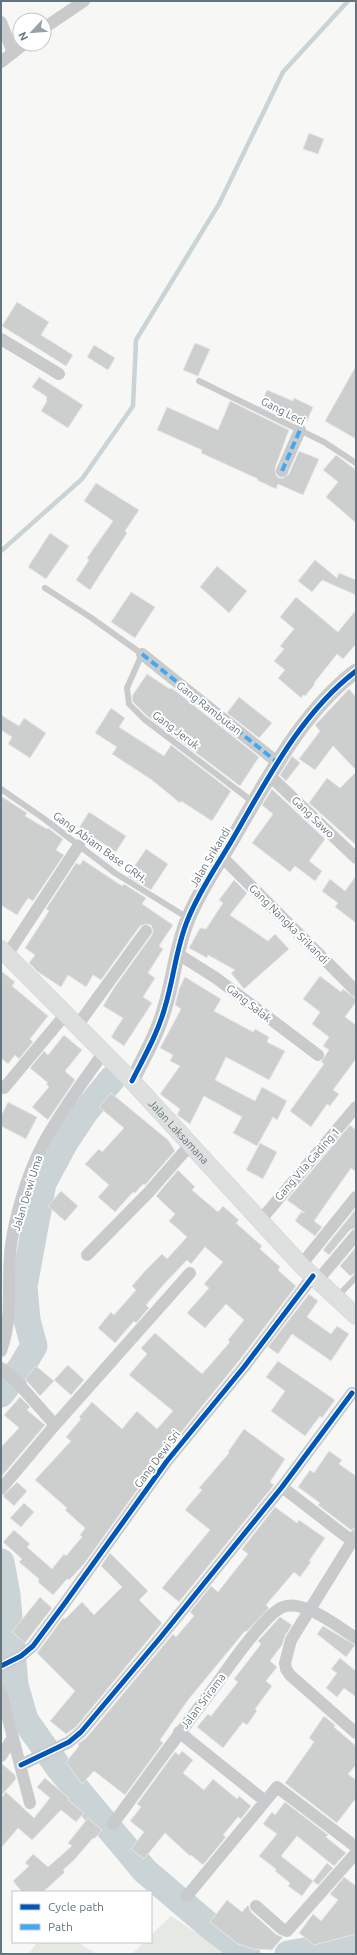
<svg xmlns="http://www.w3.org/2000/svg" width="357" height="1955" font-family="Ubuntu,sans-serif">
	<rect width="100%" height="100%" fill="#f7f7f6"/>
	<path fill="#e6e8e3" d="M171,1916L228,1954H132L144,1942H151V1935Z
		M38,1942H77L97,1954H28Z"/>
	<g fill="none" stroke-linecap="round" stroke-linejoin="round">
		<path stroke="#cad3d5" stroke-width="4.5" d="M1,551L82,479L133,406L136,340L219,204L283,72L348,1"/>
		<path stroke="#cad3d5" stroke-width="27" d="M1,1394L22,1366L34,1346L27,1320L24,1286L43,1183L65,1142L85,1112L112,1079
			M1,1562L7,1595L15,1685L25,1720L59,1768L145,1871L212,1928L247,1954
			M288,1954L356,1942"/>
	</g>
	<path fill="#cdcfcf" stroke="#e6e6e6" d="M309,133L324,139L318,154L303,149Z
		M17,302L49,322L41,335L73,355L66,366L2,326Z
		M195,343L210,349L198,376L183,370Z
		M94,345L115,358L108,370L87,357Z
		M356,366V439L325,421Z
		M39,377L83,405L68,428L41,411L47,401L46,400L47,397L32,387Z
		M267,390L293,401L294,398L313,407L307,421L296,416L293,422L260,406Z
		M230,401L289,430L275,468L276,475L279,478H283L289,474L299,451L319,459L303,495L278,484L276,489L257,480L258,479L201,453L202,450L157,430L167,407L218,430Z
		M336,455L356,470V523L326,497L338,482L323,470Z
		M96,483L139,510L125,531L127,533L90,590L76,580L89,560L87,558L113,521L84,501Z
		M50,533L69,546L46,579L28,567Z
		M315,560L337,578L339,573L356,580V595L322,580L312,592L298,581Z
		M217,566L247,591L229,613L200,587Z
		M131,592L155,607L135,638L111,622Z
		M296,597L338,632L356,610V644L343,659L337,654L314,683L315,684L305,696L303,695L301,698L278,678L285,670L274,661L284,649L280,646L294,629L280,617Z
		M147,674L170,689L171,688L177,692L259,757L240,786L147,716L133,702L132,696Z
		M349,689L356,697V770L333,746L315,770L299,759L320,731L315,725Z
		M239,697L272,723L259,738L227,713Z
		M111,708L125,718L119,727L164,756L171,745L231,791L212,821L181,801L180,803L152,780L112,754L117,747L95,733Z
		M1,715L19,726L24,718L46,733L30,758L8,744L12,737L1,730Z
		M292,756L300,763L286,781L280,775Z
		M356,772V845L309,803L327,778L340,788Z
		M272,789L325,839L309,861L322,871L315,881L295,866L290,872L252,843L273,814L262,805Z
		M1,796L27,813L25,816L47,829L48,828L63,839L56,850L64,855L33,901L28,898L17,915L1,905Z
		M89,812L126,836L116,852L79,828Z
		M146,849L168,864L151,890L128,876Z
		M83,860L122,886L124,884L146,898L142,904L173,925L159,946L163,949L148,973L155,978L143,997L152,1003L124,1046L111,1037L123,1018L103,1006L114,988L152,935L153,931L151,925L146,924L140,926L101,980L93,975L86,987L68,975L61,987L38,972L29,963L35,955L25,948L49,911L46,909L76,863L80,865Z
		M356,876V923L335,907L338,903L322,891L330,879L345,891Z
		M234,880L247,893L230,915L268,941L275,934L289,949L244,989L231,973L235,970L208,955L207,958L189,948L200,928L206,929L223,903L219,900Z
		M1,971L15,982L12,986L48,1016L30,1039L33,1042L19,1059L15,1055L8,1064L1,1058Z
		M320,976L341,992L343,989L356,999V1002L345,1017L356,1025V1059L333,1090L339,1094L330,1106L327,1104L311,1127L290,1111L324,1064L321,1062L329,1050L323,1046L329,1037L312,1024L320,1012L303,999Z
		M185,977L221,999L214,1011L253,1032L255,1029L269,1037L267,1042L285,1051L269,1080L226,1057L215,1080L255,1101L262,1087L287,1101L277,1120L273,1117L257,1146L233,1133L242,1117L204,1096L190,1124L177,1115L180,1109L160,1094L180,1066L170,1061L173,1055L160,1048L181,1009L175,1005L179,989Z
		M64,1035L82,1050L65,1071L75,1080L48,1120L32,1107L49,1087L46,1084L48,1083L30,1068L44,1051L48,1055Z
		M111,1093L168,1140L175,1151L145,1185L143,1184L135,1193L133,1192L115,1212L98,1197L109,1185L85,1164L99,1149L102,1152L124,1128L99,1107Z
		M8,1102L37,1117L26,1139L1,1126V1116Z
		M350,1125L356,1130V1172L351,1168L314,1221L322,1227L315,1236L295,1221L301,1212L305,1213L287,1200Z
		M260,1143L277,1152L263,1179L246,1170Z
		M178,1170L195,1187L192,1190L218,1212L223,1206L239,1220L236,1223L262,1246L260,1249L280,1267L278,1270L296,1286L238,1362L161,1457L84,1564L69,1580L67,1579L53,1595L38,1582L39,1579L19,1562L22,1559L3,1542L14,1530L30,1544L27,1547L52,1569L64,1554L66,1556L82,1537L80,1535L85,1528L65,1510L67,1508L35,1480L71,1441L66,1437L81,1419L79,1417L92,1402L122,1429L137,1411L157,1429L173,1411L129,1375L147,1354L141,1348L155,1333L202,1374L230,1342L228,1340L244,1320L226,1304L205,1328L187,1313L209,1288L204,1284L223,1262L205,1247L191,1264L187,1260L165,1283L146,1305L149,1308L136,1323L134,1321L115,1343L98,1328L111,1312L114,1315L136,1290L132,1286L145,1271L162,1254L167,1259L187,1237L169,1221L175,1214L156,1196Z
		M61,1191L78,1206L65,1221L48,1206Z
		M356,1209V1228L350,1230L329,1255L323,1250Z
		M356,1247V1273L350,1276L340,1266Z
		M309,1294L318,1301L307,1317L331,1334L337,1326L349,1334L331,1361L292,1334L278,1354L268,1347Z
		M278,1361L335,1400L322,1418L320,1416L305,1436L271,1411L285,1391L266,1377Z
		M68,1365L84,1380L71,1395L54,1380Z
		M36,1366L54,1381L40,1396L25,1379Z
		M20,1397L30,1407L27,1410L45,1425L1,1477V1447L19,1428L4,1415Z
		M244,1429L285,1459L270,1482L274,1485L179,1602L162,1588L210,1530L185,1510L202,1490L199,1488L229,1453L228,1452Z
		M329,1451L342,1460L339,1464L356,1476V1528L351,1530L318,1505L320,1503L298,1487L310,1470L314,1473Z
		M17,1482L27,1491L14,1506L3,1496Z
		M24,1503L34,1512L21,1527L10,1518Z
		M275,1507L297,1523L299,1520L325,1538L309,1561L311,1562L300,1577L294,1572L266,1605L269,1608L246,1632L245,1631L188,1700L160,1740L163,1743L125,1795L94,1771L82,1784L66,1762L79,1746L78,1744L87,1737L173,1634L176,1637L194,1616L190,1612L211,1586L218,1592L248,1554L242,1549Z
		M110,1553L148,1591L139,1600L162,1623L76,1727L66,1734L50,1721L75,1691L37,1653L63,1618L65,1619L82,1602L94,1615L122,1587L101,1566Z
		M40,1597L52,1608L25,1643L12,1632Z
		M280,1617L292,1625L285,1636L282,1645L270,1661L277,1667L266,1681L272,1686L255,1709L257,1711L247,1725L243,1722L223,1748L197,1727L208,1714L211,1716L238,1682L234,1679L261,1644L258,1641Z
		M323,1626L355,1645L346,1657L317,1634Z
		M340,1658L356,1671V1697L344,1688L337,1697L326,1688L337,1673L331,1669Z
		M324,1716L335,1725L334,1727L356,1746V1765L348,1774L356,1780V1798L337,1823L285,1783L314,1742L309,1738Z
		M182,1751L193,1760L183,1773L204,1790L213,1779L237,1799L239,1796L251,1806L241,1819L238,1817L223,1835L226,1837L203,1865L191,1855L190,1856L165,1833L144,1859L131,1849L144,1832L130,1821L141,1807L137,1804L175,1752L179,1755Z
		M1,1763L15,1775L16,1779L1,1796Z
		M45,1778L69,1798L68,1800L84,1813L76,1822L61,1810L32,1840L18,1828L1,1848V1798L6,1792L34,1818L50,1798L37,1787Z
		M285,1802L328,1835L326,1837L346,1853L334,1866L297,1836L281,1856L313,1881L327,1863L333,1868L318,1885L313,1881L302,1896L288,1886L290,1883L275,1871L276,1869L259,1856L277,1834L263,1824L272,1812L275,1815Z
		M88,1818L102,1830L94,1839L93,1838L74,1860L63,1870L65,1872L43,1892H22L13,1881L29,1866L25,1863L33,1854L48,1867L72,1846L68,1843Z
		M344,1877L356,1886V1934L314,1945L299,1933L313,1914L321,1921L338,1900L330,1894Z
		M227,1900L242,1912L248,1905L251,1912L277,1935L283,1937L272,1950L253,1949L238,1944L210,1922Z"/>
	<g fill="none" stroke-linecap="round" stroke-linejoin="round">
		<defs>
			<g id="secondary">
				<path id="s1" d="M1,949L132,1081L301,1265L356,1316"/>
			</g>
		</defs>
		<use href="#secondary" stroke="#d2d3d4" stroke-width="18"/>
		<path stroke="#c9cacb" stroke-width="6" d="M199,381L324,442L356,463
			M45,588L90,617L142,654L127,688L129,704L144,719L253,802
			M1,789L43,818L115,873L188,918
			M338,1296L356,1277"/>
		<path stroke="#c9cacb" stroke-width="12" d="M1,22L13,53
			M44,28L84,1
			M1,62L24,44
			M1,339L59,374
			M282,471L300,430
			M142,654L277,762
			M270,776L356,858
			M222,857L356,991
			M178,954L216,978L318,1055
			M7,955L79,845
			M77,1026L146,931
			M4,1088L65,1015
			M259,1222L356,1107
			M87,1255L149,1192L190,1145
			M301,1265L356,1197
			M318,1280L356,1235
			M1,1351C14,1317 6,1280 11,1245C15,1216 28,1172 42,1146C58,1115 83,1082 104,1052
			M1,1368L18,1383L55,1425
			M282,1487L352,1541
			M1,1489L55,1425L190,1273
			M356,1535L291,1640L285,1663L286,1669L290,1675L356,1733
			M1,1666L21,1656L33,1646L65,1603L167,1461L244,1367L313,1276
			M1,1692L30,1803
			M179,1732L265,1801
			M1,1756L12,1739
			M21,1765L69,1742L81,1732L160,1638L282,1487L352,1393
			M113,1824C147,1777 181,1731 216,1685C227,1669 267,1612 283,1607C304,1599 338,1627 356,1638
			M187,1896L277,1787L356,1847
			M256,1906L282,1929L287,1931L356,1853"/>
		<path stroke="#c9cacb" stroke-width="15" d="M132,1081C144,1057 158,1033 165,1007C174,978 176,947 188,919C200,889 219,863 235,835C268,778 302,712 356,671"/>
		<use href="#secondary" stroke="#dedfdf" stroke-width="17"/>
		<path stroke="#3fa9f5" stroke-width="4" stroke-dasharray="8 4" stroke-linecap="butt" d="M282,471L300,430
			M142,654L277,762"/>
		<defs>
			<path id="cycleway" d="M132,1081C144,1057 158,1033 165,1007C174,978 176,947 188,919C200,889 219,863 235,835C268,778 302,712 356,671
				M1,1666L21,1656L33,1646L65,1603L167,1461L244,1367L313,1276
				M21,1765L69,1742L81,1732L160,1638L282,1487L352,1393"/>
		</defs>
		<use href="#cycleway" stroke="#fff" stroke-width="8"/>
		<use href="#cycleway" stroke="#0057b8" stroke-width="5"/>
	</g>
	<g text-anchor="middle" stroke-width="4" stroke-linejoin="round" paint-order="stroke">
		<g font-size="11" fill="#64757e" stroke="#fff">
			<text transform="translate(283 411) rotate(27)" y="4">Gang Leci</text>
			<text transform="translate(209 708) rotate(38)" y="4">Gang Rambutan</text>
			<text transform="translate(176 730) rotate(37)" y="4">Gang Jeruk</text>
			<text transform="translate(313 817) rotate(44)" y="4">Gang Sawo</text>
			<text transform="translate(100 847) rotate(36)" y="4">Gang Abiam Base GRH.</text>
			<text transform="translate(210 857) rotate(-59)" y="4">Jalan Srikandi</text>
			<text transform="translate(289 924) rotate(45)" y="4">Gang Nangka Srikandi</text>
			<text transform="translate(249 1003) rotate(38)" y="4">Gang Salak</text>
			<text dy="4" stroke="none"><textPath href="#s1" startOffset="255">Jalan Laksamana</textPath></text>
			<text transform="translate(307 1164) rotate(-49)" y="4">Gang Vila Gading 1</text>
			<text transform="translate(27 1193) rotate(-73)" y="4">Jalan Dewi Uma</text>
			<text transform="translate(157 1459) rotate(-53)" y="4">Gang Dewi Sri</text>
			<text transform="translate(203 1701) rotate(-53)" y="4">Jalan Srirama</text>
		</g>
	</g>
	<rect width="357" height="1955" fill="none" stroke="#64757e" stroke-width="4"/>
	<rect x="12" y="1891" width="140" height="52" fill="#ffffff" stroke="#c1c8cb"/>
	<rect x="20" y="1904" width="20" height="6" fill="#0057b8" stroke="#c1c8cb"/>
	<text x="48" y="1911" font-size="12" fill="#64757e">Cycle path</text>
	<rect x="20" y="1924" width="20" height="6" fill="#3fa9f5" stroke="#c1c8cb"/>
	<text x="48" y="1931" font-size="12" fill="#64757e">Path</text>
	<g transform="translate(32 32) rotate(244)"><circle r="19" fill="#ffffff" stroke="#c1c8cb"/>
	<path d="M0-3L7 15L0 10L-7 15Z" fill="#97a2a8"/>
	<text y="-6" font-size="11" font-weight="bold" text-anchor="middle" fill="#64757e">N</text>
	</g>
</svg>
